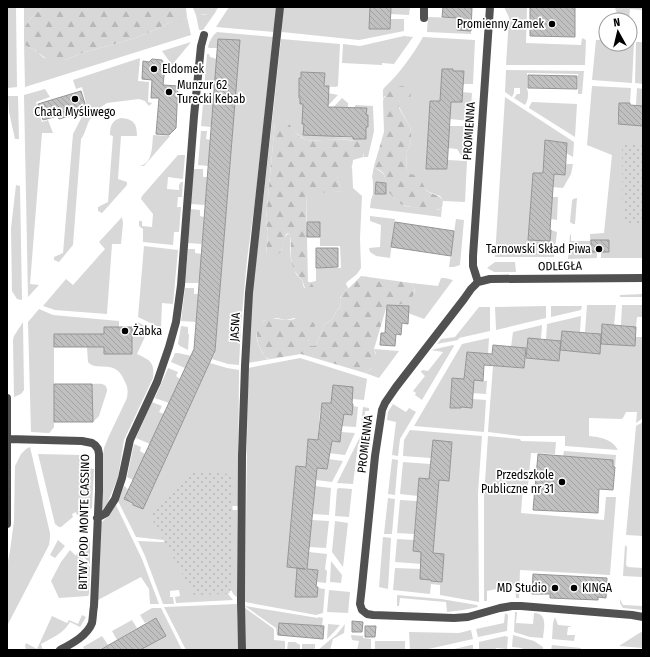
<svg xmlns="http://www.w3.org/2000/svg" width="650" height="657" font-family="'Fira Sans Condensed',sans-serif">
	<defs>
		<pattern id="forest-firs" width="22" height="20" patternUnits="userSpaceOnUse"><rect width="22" height="20" fill="#d8d8d8"/><path d="M5 1l3.5 6h-7zM16 11l3.5 6h-7z" fill="#b8b8b8"/></pattern>
		<pattern id="park-dots" width="8" height="8" patternUnits="userSpaceOnUse"><rect width="8" height="8" fill="#d8d8d8"/><path d="M2 2h.1M6 6h.1" fill="none" stroke="#b8b8b8" stroke-width="1.8" stroke-linecap="round"/></pattern>
		<pattern id="building-back-hatch" width="6" height="6" patternUnits="userSpaceOnUse"><rect width="6" height="6" fill="#c0c0c0"/><path d="M-1 5l2 2M0 0l6 6M5-1l2 2" fill="none" stroke="#a3a3a3"/></pattern>
	</defs>
	<rect width="100%" height="100%" fill="#fff"/>
	<path fill="#d8d8d8" d="M7,7H16L17,87L8,88Z
		M24,7H43L30,19L24,28Z
		M229,7H278L274,32L216,27Z
		M283,7H370L369,29H390L391,19H404V31L359,40L282,32L281,28Z
		M391,7H410L409,15L390,14Z
		M504,7H527L526,43L581,45L582,38L586,40L585,65H506L509,17Z
		M615,7H643V10L630,9L629,19C621,19 616,15 615,7Z
		M217,10L203,30H199L196,15H204Z
		M187,17L191,35L25,87L24,43L26,46L35,50L44,58L65,60L82,53L136,38L163,26L172,21L185,20Z
		M428,17L458,18L457,30L471,31V34L427,32Z
		M217,32L273,37L255,201L247,260L241,325L239,365L228,364L212,359L215,353L240,40L229,39L217,48H209L208,47C210,40 212,36 217,32Z
		M404,36L413,37L394,64L382,63V65L342,63L343,44L360,46Z
		M423,37L475,40L473,84H462L463,81L464,71H453V69H443L440,101H430L426,168L436,169V168L448,169V160L467,161L465,202L443,201L440,196L429,192L424,188L419,178L415,176L409,174L407,172L406,153L410,145L411,139V133L410,127L398,105V102L402,100L384,96L383,101V90L384,88C400,73 412,56 423,37Z
		M281,39L340,44L338,86L335,87L325,86V73L301,72V78L299,79V98H300V104L305,105L303,135H334L335,137L366,139V127H368V115H366L367,108H355V105L373,106L374,131L368,157H363L364,155L360,142C352,139 335,139 326,140C319,140 310,142 304,139C297,135 291,127 286,121L275,122L266,219L268,232L266,256L281,252C283,246 283,236 289,233L290,236V251L291,260L296,274L302,280L304,288L314,287L311,282L316,281V268H341L340,246H320V222H307L306,193L344,191C340,187 337,181 338,175L340,172L351,168L352,166L353,188L362,196L360,238L361,268L357,274L347,282L346,284L348,288C346,290 343,293 341,296C338,303 344,306 336,311C334,319 331,321 324,324L317,343L314,346H311C306,341 310,334 313,329L294,318L286,320L277,318L263,321C261,325 257,329 257,333C255,341 262,354 267,359H271L248,363L251,305L270,140Z
		M596,40H606V44H630V41L634,42L632,83L592,80Z
		M191,42L172,65L162,51Z
		M636,42H643V84L635,83Z
		M207,54H209L210,57L217,59L214,88H204Z
		M140,58L138,81L149,82L148,102L152,103L149,106L145,101L139,99L107,103C100,107 93,114 89,121C86,127 85,134 81,139L73,245L59,262L54,260V257L63,253L73,134L87,107L82,87L76,89L73,80Z
		M506,70L584,71L582,94H578V74L527,73V88C529,94 528,101 525,105L514,98L517,94H520V88H514V93L512,97L505,92Z
		M592,86L631,88L630,103H619L617,124L643,126V258H601V252L609,251L608,240H591V252H597V258L568,259L570,234L571,235V241H590V234L604,233L612,155L587,145Z
		M637,88L643,89V106L636,105Z
		M45,89L50,97L36,102L42,122L48,120L53,133H42L30,284L39,285L28,297L24,95Z
		M463,92L472,93L470,121L450,119L451,102H462Z
		M204,93H210V99H213L211,127L201,126Z
		M328,93L338,95L323,111Z
		M8,96H18L19,139H15L9,112Z
		M505,97L574,142L573,157L566,153V143L545,141L543,173H533L528,240L539,241L551,230L557,232L554,257H495Z
		M342,98L348,103V115L328,113Z
		M532,102L577,104L575,137L529,108V107Z
		M121,118C134,119 137,124 137,136H121L118,179L127,182V185L103,212L102,213L98,211V207L108,202L113,136L110,135C110,126 112,120 121,118Z
		M449,126H469L467,155H461L457,149L448,148Z
		M201,131H207L206,139L210,140L208,166L198,165Z
		M153,135L170,136L144,166H140C153,163 152,146 153,135Z
		M178,155H185L183,179L168,177L167,189L179,190V185L181,182H183L182,197H178L177,207H181L179,232H174L173,245L143,242V229L139,226V221H142V226L152,227L153,214L141,199L142,196Z
		M566,164H573L571,174L563,188L553,187L554,174L565,175Z
		M374,166L375,168C384,174 384,172 386,183L376,182L375,194H386V188C389,194 399,203 405,206L438,210L442,207L441,217L370,208L371,200L373,194V181L372,177Z
		M193,169H203V177H207L205,205L191,204Z
		M16,185L20,186L22,300L17,299L12,291L11,228Z
		M552,197H558L557,220L551,219Z
		M577,198L575,224H573L570,222L572,201L573,199Z
		M191,209L200,210V216L204,217L202,244L188,243Z
		M370,216L395,219L390,258L376,256L370,252L369,248L380,247L381,225L370,221Z
		M122,217L123,223L121,244H112L107,314L55,310L43,306L66,279L73,285L105,249L99,242Z
		M456,219L464,220L460,265L454,267H449Z
		M144,246L178,250L173,304L162,303L161,328L138,317Z
		M188,249H195V253L202,254L199,283H185Z
		M495,262H515L516,272H494L487,268Z
		M441,278H445L453,280L424,319L408,313L409,306L396,305C406,302 422,295 411,283L438,286Z
		M185,288H194V294H198L196,322L181,321Z
		M643,294V297H620V295Z
		M587,305H616L614,325L603,324L602,334L585,332Z
		M622,305H643V317H637L636,327L621,325Z
		M546,306V318L496,330L495,307Z
		M551,306H582L581,310L551,317Z
		M479,307H490V331L459,338L458,340L437,344L441,339L455,337Z
		M39,309L53,315L119,321V327L105,354H132V327L137,322L158,332H147L137,354C149,360 155,361 153,378L124,440L118,477L104,512L101,513L102,463L104,448L108,438L127,398C128,392 128,387 125,382C116,357 97,373 88,362L87,347H92V334H54V427L51,431L49,433L31,432L28,322Z
		M581,316L580,332L562,331L561,341L546,340L547,324Z
		M23,322L24,390L21,394L14,397L13,340L14,336Z
		M542,325L541,339L527,348L511,347L513,332Z
		M181,326L188,327V333L189,335L188,350L180,346L178,344Z
		M635,337H643V418L636,423L637,412H626L623,418L621,419L589,418V436C600,437 612,439 618,450L565,446V436H520L488,432V431L493,366L524,368L525,358L559,361L560,350L599,354L600,344L634,346Z
		M489,338L488,355L477,353L467,352L464,379H452L450,407L460,408L461,407L472,408L473,399L486,400L484,432L414,426L462,344Z
		M453,345L454,346L422,400L415,395L416,393L413,391L425,376L421,372L422,370L428,371L443,352L431,350Z
		M374,349L399,351L379,378L365,373L371,369L376,353Z
		M175,353H178L192,356L185,368L171,362Z
		M300,358L367,379L364,400L352,399L330,411H320L318,440L308,439L306,467L296,466L287,567L297,568L295,597H317L318,588L325,589L323,613L316,615L245,602L248,368Z
		M210,363L227,368L239,370L238,506H216L180,535L163,540L136,537L118,501L124,486L126,487V488L128,489L124,499L133,503V505L143,509Z
		M168,368L178,372L176,376L180,379L169,403L155,398Z
		M473,380L487,381L486,394L472,393Z
		M92,384C99,384 107,382 107,391L99,416L93,422Z
		M152,402L162,406L159,412L164,414L150,444L136,438Z
		M393,404L406,412L409,408L416,412L400,439L398,456L392,455L396,422L387,420L388,412Z
		M353,406L358,407L356,427L340,426L341,414L352,415Z
		M363,407L369,408V411H365L364,426H367L366,428L361,427Z
		M643,422V536L626,535L636,426Z
		M410,430L482,436L478,493L479,602L440,595V585L431,584L430,594L393,590L395,568L421,569L431,580V581L442,582L444,554L433,553L439,480L449,481L452,442L433,441L431,458L403,456L404,440Z
		M341,432L355,433L345,455L328,453L329,441L340,442Z
		M361,435L366,436V443L358,444L353,484L337,483Z
		M488,436L520,439L521,441L556,442L555,454L531,453L528,486H523L521,513L604,520L606,497H616L610,575L520,570L519,598H516L515,586L506,587L487,591V601H484V497Z
		M134,444L141,447L140,451L145,454L133,480L127,477Z
		M30,447L50,533V538L49,545L7,626V567L10,551L14,521L15,466L21,454L26,449Z
		M564,451L616,455L615,467H613V460L563,456Z
		M38,454L83,455L92,469H94L92,508L77,515L76,512L72,514L73,517L61,527H59L55,524Z
		M328,459L343,461L332,482L316,480L317,468L327,469Z
		M392,459L398,460L395,495L388,494Z
		M403,462L430,464L429,479L418,496L400,494Z
		M315,486L331,488L329,515L313,514Z
		M339,488L352,489L349,517L335,516L337,489Z
		M388,498L395,499L392,534H384Z
		M400,500L417,501L414,534L397,533Z
		M116,505L142,559L159,604H150L149,589L141,577L98,600L101,523L107,517Z
		M214,509L237,510V597L234,595L231,590Z
		M312,520L329,521L326,548L309,547Z
		M335,521L348,523L343,567L332,552Z
		M383,537L391,538L388,589L379,587Z
		M181,538L216,573L230,592L228,594L233,600L176,603L175,597L180,596L179,590L170,591V597H173L174,604H163L145,556L138,541L162,542Z
		M87,539L89,540L90,542V564L79,551Z
		M397,539L414,540L413,551L423,552L422,564L395,562Z
		M58,540L65,546L55,558L50,555Z
		M625,545L627,547L626,565L628,567L643,568V577L623,576Z
		M70,550L76,556L77,553L90,567L89,594L88,596L59,598L51,581L61,562Z
		M309,552L327,554L325,569L327,571L326,583L317,582L318,570L307,569Z
		M331,561L342,575L341,583L330,582Z
		M329,590L350,592L348,613L327,612Z
		M397,595L441,599L477,605L478,607L463,610L447,612L446,602L400,598L399,606H397Z
		M620,599L623,605L643,606V610L623,608L620,603Z
		M237,604L238,650H186L164,607Z
		M245,606L318,618L319,617L323,618L322,626L279,623L278,635H277L276,628Z
		M152,608H161L182,650H140L165,636L156,618L145,623L140,615Z
		M245,608L274,629V640L285,641V650H246Z
		M515,612H517L516,623L533,624L534,613C548,613 544,628 543,638L530,637L514,632Z
		M505,613L508,615L507,631L478,637L476,629L504,623Z
		M82,615L86,617L80,627L70,622C64,633 52,638 41,644L43,650H26L25,646L26,643L37,649L52,616L67,623L69,620L78,624Z
		M555,617L558,625L570,626L571,627H568L567,635H575L574,641L552,639L553,623Z
		M132,620L137,628L117,640L112,631Z
		M328,624L340,625L334,632L327,639Z
		M345,624L344,633L333,639L330,650H318L337,634Z
		M471,630L473,639L424,650H410L409,632L459,633Z
		M641,632L643,633V648L619,646Z
		M351,635L363,636V638L371,639V650H357L359,641L352,640Z
		M513,635L534,641L543,647V650H523L522,648L512,647Z
		M102,636L108,645L98,650H85L83,647Z
		M505,636L508,637L507,649L496,648L495,650H479V642Z
		M375,641H405V650H375Z
		M288,642H295L300,645V650H287Z
		M302,644H315V648L313,650H302Z
		M471,645H473V650H450Z
		M552,645L581,648L580,650H551Z"/>
	<path fill="url(#forest-firs)" d="M43,7H188L186,8L187,17L185,20L181,22L172,21L163,26L136,38L82,53L65,60L59,62L50,61L44,57L35,50L26,46L24,43V28L30,19Z
		M191,7H219C214,14 204,15 196,15L193,8Z
		M403,86L407,88L411,93L410,99L406,100L400,101L398,102L399,108L410,127L411,133V139L410,145L406,153L407,172C410,175 415,174 419,177C423,181 423,187 427,191C434,196 438,193 443,201L442,207C436,212 429,211 422,209C416,207 409,207 403,205C400,204 387,192 386,188C385,182 386,174 381,171C379,170 377,169 375,168L374,166L384,132L383,101C386,91 394,87 403,86Z
		M279,118C289,118 294,135 304,139C311,142 319,140 326,140C336,139 347,140 357,141L360,142L364,150L363,157L353,160C352,175 345,167 338,175C337,181 340,188 345,191L306,194L308,282H311L314,287L315,290C306,300 305,285 302,280C301,278 298,276 296,273C293,269 292,264 291,258C290,250 292,240 289,233L286,234L281,252L271,259L268,258L266,256L268,232L266,219L275,122L277,119Z
		M361,276L411,283C421,294 408,303 397,305C394,306 391,305 387,305L374,349C379,360 374,368 365,373L301,354L271,359C264,359 264,354 261,350C258,345 257,340 257,335C256,322 266,318 278,319C281,319 284,320 287,320C297,320 308,314 315,325C313,333 305,339 311,346H314L317,343L324,324C331,321 334,319 336,311C344,306 338,303 341,297C342,293 347,289 350,287Z"/>
	<path fill="url(#park-dots)" d="M622,145H643V223H623Z
		M193,472L233,474L231,590L226,594L194,595L153,521L152,510Z"/>
	<path fill="url(#building-back-hatch)" stroke="#959595" d="M370,7H391L390,29H369Z
		M443,7H472L471,31L457,30L458,18L442,17Z
		M530,7H575V37L530,36Z
		M218,39L240,40L215,351L143,509L133,505V503L124,499L194,349Z
		M152,59L162,60L165,67L163,85L178,86L176,128L169,135L156,134L159,98H151L152,80L142,79L143,61L149,62Z
		M442,69H453V71H464L462,102H451L447,169H426L430,101H440Z
		M301,72L325,73L324,86H329L328,107L367,108L366,115H368V127H366V139H353V137L303,135L304,124H302L303,104H300V98H299V78H301Z
		M528,75L577,76V89L528,88Z
		M81,91L86,107L72,111L73,115L59,119L58,116L43,120L38,104Z
		M619,103H630V105L643,106V126L618,124Z
		M545,140L567,143L565,175L554,174L550,230H551L550,241L528,240L533,173H543Z
		M376,182L386,183V194H375Z
		M307,222H320V237H307Z
		M395,222L454,231L451,256L391,247Z
		M591,240H609V252H591Z
		M316,248H338V267L316,268Z
		M387,305L409,306L408,324L402,323L401,335L396,334L395,346L380,345L381,333H385Z
		M602,324L636,327L635,346L601,344Z
		M104,327H132V354H104V347H54V334H104Z
		M562,331L601,334L600,354L560,350Z
		M528,338L561,341L559,361L526,358Z
		M493,345L526,348L524,368L484,365L483,381L474,380L472,408L461,407V408H450L452,378L464,379L467,352L492,354Z
		M54,384H92L93,422H54Z
		M333,385L353,387L352,404H353L352,415L344,414L341,432L340,442L332,441L327,469L317,468L307,569L318,570L316,587H318L317,597H295L297,568L305,569L287,567L296,466L306,467L308,439L318,440L322,403H331Z
		M433,440L452,442L449,481L439,480L433,553L444,554L442,582L431,581V580L420,579L421,552L413,551L419,478L429,479Z
		M538,454L613,460V467H615L613,490L599,489L598,513L533,510Z
		M533,574L607,578L606,598L598,597V600L550,598V594H532Z
		M156,618L166,636L140,650H100Z
		M352,621L363,622L362,632H352Z
		M279,623L324,626L323,639L278,635Z
		M365,626H376L375,637H365Z"/>
	<g fill="none" stroke-linecap="round" stroke-linejoin="round">
		<path stroke="#515151" stroke-width="8" d="M490,7L473,256V266L478,282L471,289L464,299L396,387L385,403L382,410L375,456L362,586L360,604L362,610L367,614L373,615L454,618L468,617L500,608L512,606H521L632,615L643,617
			M424,18V7
			M478,282L490,279L643,278
			M7,398V524
			M8,439L82,441L92,443L95,445L98,449L99,454V491L94,606C93,611 93,618 92,623C87,636 71,644 60,650
			M97,518L106,513L115,499L122,478L130,440L157,382L169,347L176,322L181,285L194,116L201,46L204,35
			M242,650L241,602L242,456L245,366L249,293L280,7"/>
	</g>
	<g fill="#000" stroke="#fff" stroke-width="1.5">
		<circle cx="552" cy="24" r="4"/>
		<circle cx="154" cy="69" r="4"/>
		<circle cx="169" cy="92" r="4"/>
		<circle cx="75" cy="99" r="4"/>
		<circle cx="599" cy="249" r="4"/>
		<circle cx="125" cy="331" r="4"/>
		<circle cx="562" cy="482" r="4"/>
		<circle cx="555" cy="588" r="4"/>
		<circle cx="574" cy="588" r="4"/>
	</g>
	<g text-anchor="middle" stroke-width="3.5" stroke-linejoin="round" paint-order="stroke">
		<g font-size="12" fill="#000" stroke="#fff" text-anchor="end">
			<text x="544" y="28">Promienny Zamek</text>
			<text x="162" y="73" text-anchor="start">Eldomek</text>
			<text x="177" y="89" text-anchor="start">Munzur 62<tspan x="177" dy="14">Turecki Kebab</tspan></text>
			<text x="75" y="116" text-anchor="middle">Chata Myśliwego</text>
			<text x="591" y="253">Tarnowski Skład Piwa</text>
			<text x="133" y="335" text-anchor="start">Żabka</text>
			<text x="554" y="479">Przedszkole<tspan x="554" dy="14">Publiczne nr 31</tspan></text>
			<text x="547" y="592">MD Studio</text>
			<text x="582" y="592" text-anchor="start">KINGA</text>
		</g>
		<g font-size="12" fill="#000" stroke="#fff">
			<text transform="translate(469 131) rotate(-86)" y="4">PROMIENNA</text>
			<text transform="translate(560 266) rotate(-1)" y="4">ODLEGŁA</text>
			<text transform="translate(235 327) rotate(-87)" y="4">JASNA</text>
			<text transform="translate(365 444) rotate(-83)" y="4">PROMIENNA</text>
			<text transform="translate(84 522) rotate(-89)" y="4">BITWY POD MONTE CASSINO</text>
		</g>
	</g>
	<rect width="650" height="657" fill="none" stroke="#000000" stroke-width="16"/>
	<g transform="translate(618 32) rotate(352)"><circle r="19" fill="#ffffff" stroke="#999999"/>
	<path d="M0-3L7 15L0 10L-7 15Z" fill="#000000"/>
	<text y="-6" font-size="11" font-weight="bold" text-anchor="middle" fill="#000000">N</text>
	</g>
</svg>
